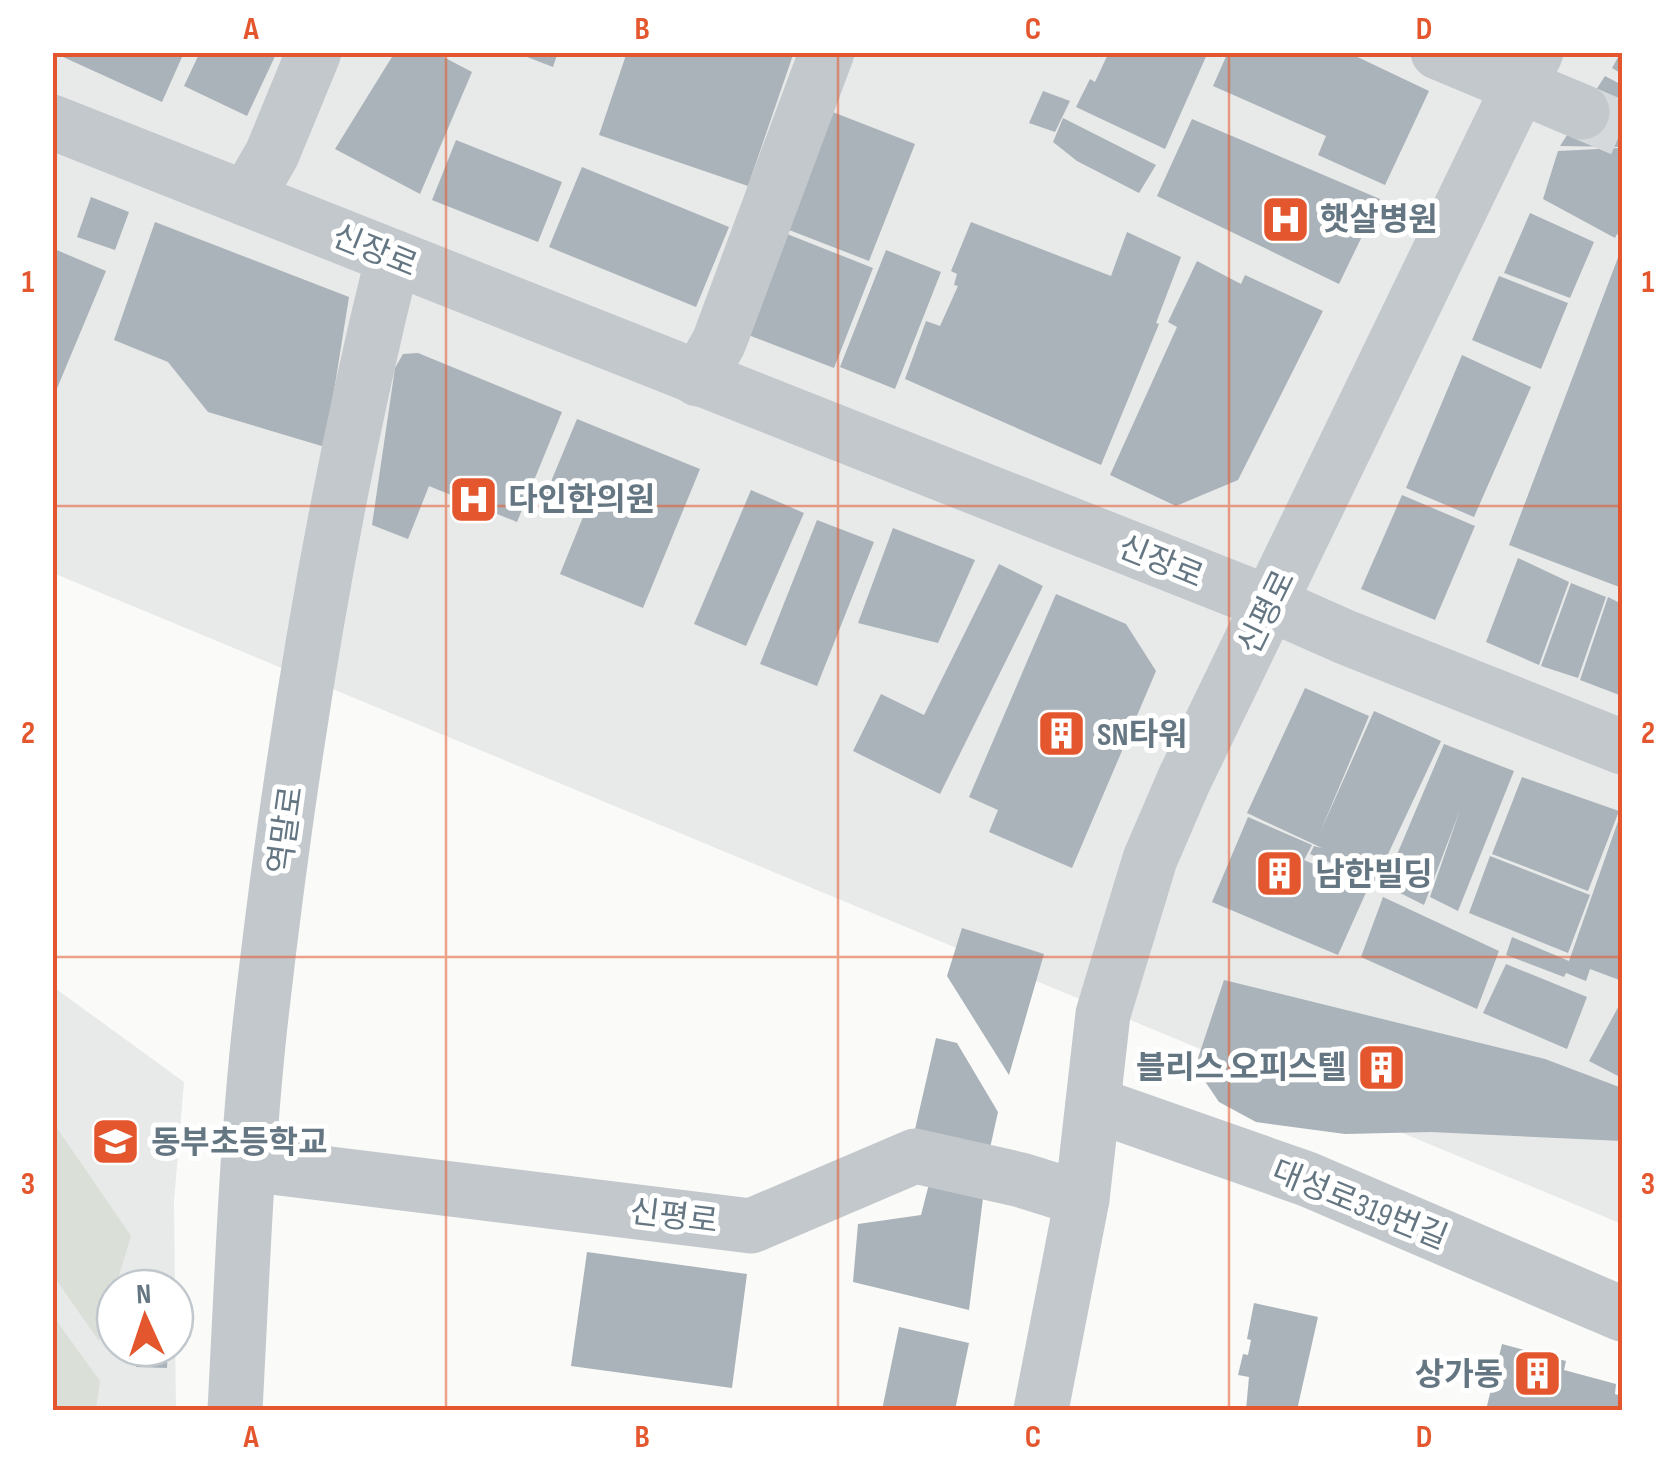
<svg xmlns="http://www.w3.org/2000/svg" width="1675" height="1463" font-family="'Sofia Sans Condensed','Noto Sans KR',sans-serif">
	<rect width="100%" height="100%" fill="#fafaf8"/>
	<path fill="#e8e9e9" d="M52,53H1622V1224L53,573Z
		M52,986L184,1082L174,1202L175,1288H115V1348H175V1328L176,1410H53Z"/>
	<path fill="#dadfd7" d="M52,1121L131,1236L99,1341L53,1275Z
		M53,1316L100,1381L96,1410H53Z"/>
	<path fill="#aab3b9" d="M52,52H171L182,57L162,102Z
		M200,52H277L247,116L184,86Z
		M395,52H434L472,72L420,194L335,149Z
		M514,52H558L553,67Z
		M627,52H794L748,186L599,135Z
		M1109,52H1208L1165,149L1076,107L1090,79L1095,82Z
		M1228,52H1347L1429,91L1385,185L1318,155L1326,136L1213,86Z
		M1621,52H1622V74L1612,68Z
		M1605,76L1622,85V147L1560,146Z
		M1043,91L1070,101L1055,132L1029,123Z
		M830,111L915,144L869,261L784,228Z
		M1063,118L1156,165L1139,193L1077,161L1053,142Z
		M1192,119L1380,199L1339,284L1157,196Z
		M456,140L562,182L538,242L432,200Z
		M1618,148L1622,150V236L1617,234L1615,238L1543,199L1558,151Z
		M582,167L729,227L696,307L549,247Z
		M91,197L129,212L115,250L77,237Z
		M1530,213L1594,242L1570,298L1504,273Z
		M155,222L349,297L325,447L208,412L168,362L114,340Z
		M971,222L1111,276L1127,232L1181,257L1156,323L1159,324L1101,465L905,379L926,321L940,326L958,286L954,285L957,274L951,271Z
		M782,232L873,268L834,368L743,333Z
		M52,248L106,271L53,398H52Z
		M886,250L941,272L895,389L840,367Z
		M1619,255L1622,256V588L1509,545Z
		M1197,261L1241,284L1245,275L1323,311L1238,480L1176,506L1110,475L1177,327L1168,322Z
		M1499,276L1568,303L1541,369L1472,340Z
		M418,353L562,412L517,522L429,486L408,539L372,525L395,368L403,354Z
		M1462,355L1531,387L1474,517L1406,488Z
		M577,419L700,469L643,608L560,574L585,512L545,496Z
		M751,490L804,513L746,646L694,624Z
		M1402,495L1475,526L1435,620L1361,589Z
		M817,520L874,542L817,686L760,664Z
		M893,528L975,560L938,643L858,623Z
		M1518,558L1569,582L1539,665L1486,642Z
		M999,564L1043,586L940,794L853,751L881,694L924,715Z
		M1571,583L1606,597L1578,678L1541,666Z
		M1056,594L1126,624L1156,671L1072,868L989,832L998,810L969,797Z
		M1608,597L1622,604V696L1580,680Z
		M1305,688L1369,716L1319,835L1374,711L1441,741L1375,882L1310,854L1314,846L1322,848L1247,813Z
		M1444,744L1514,771L1458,911L1430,897L1460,810L1424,905L1384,885Z
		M1522,777L1619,811L1588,891L1492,854Z
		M1622,810V981L1590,969L1586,981L1566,973L1564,977L1506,955L1512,937L1569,961Z
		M1248,817L1312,845L1304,860L1368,888L1338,955L1212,902Z
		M1490,856L1590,895L1568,953L1469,913Z
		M1383,897L1499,951L1477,1009L1361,957Z
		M962,928L1044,954L1009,1075L947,976Z
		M1506,964L1587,997L1567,1049L1483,1013Z
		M1224,980L1545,1059L1622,1088V1141L1431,1132L1345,1134L1256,1122L1219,1102L1200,1074L1198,1058Z
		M1622,1000V1078L1589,1061Z
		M936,1038L957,1043L998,1112L988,1157L913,1138Z
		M930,1180L984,1190L969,1310L853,1282L858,1224L921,1215Z
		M587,1252L747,1274L732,1388L571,1366Z
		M1254,1303L1318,1317L1297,1410H1246L1249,1377L1238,1375L1243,1354L1248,1355L1251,1340L1247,1339Z
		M899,1327L969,1343L955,1410H882Z
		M1502,1344L1566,1361L1564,1370L1616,1384L1615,1394L1622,1396V1410H1486Z
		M136,1348H168L167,1368L136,1367Z"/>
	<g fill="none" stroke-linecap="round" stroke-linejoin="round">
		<path stroke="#d5d9db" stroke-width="55" stroke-dasharray="55 28" stroke-linecap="butt" d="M1582,112L1622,129"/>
		<path stroke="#c3c8cc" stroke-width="55" d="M1438,52L1582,112
			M246,199L272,154L314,52
			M698,379L719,342L827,52
			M1093,1104L1307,1179L1622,1314
			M248,1164L751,1226L915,1156L1021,1180L1082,1199
			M235,1410C242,1282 246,1153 260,1025C289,767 330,509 393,257"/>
		<path stroke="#c3c8cc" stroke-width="55" d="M52,122L1271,604L1345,637L1622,747
			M1041,1410L1082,1199L1103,1014L1150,859L1184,780L1536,52"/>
	</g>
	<path fill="none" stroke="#e4572e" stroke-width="2.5" stroke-opacity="0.55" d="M446,52V1410M838,52V1410M1229,52V1410M52,506H1622M52,957H1622"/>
	<defs>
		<symbol id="hospital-square" viewBox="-11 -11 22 22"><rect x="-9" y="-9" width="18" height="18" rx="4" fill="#e4572e" stroke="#fff"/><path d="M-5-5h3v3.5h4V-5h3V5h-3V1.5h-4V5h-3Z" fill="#fff"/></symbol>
		<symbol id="building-square" viewBox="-11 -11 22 22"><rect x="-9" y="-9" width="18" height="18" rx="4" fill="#e4572e" stroke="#fff"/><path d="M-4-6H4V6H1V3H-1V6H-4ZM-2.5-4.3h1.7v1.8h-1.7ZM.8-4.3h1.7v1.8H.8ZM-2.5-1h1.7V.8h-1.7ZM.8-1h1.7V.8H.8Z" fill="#fff"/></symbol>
		<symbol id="school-square" viewBox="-11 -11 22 22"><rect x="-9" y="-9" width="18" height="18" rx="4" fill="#e4572e" stroke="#fff"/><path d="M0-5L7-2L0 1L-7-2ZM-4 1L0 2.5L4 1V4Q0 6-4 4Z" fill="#fff"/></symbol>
	</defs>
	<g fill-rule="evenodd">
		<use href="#hospital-square" x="1258" y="192" width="55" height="55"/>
		<use href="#hospital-square" x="446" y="472" width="55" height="55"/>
		<use href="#building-square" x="1034" y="706" width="55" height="55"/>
		<use href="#building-square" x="1252" y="846" width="55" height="55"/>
		<use href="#building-square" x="1354" y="1040" width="55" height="55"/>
		<use href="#school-square" x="88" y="1114" width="55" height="55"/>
		<use href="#building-square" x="1510" y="1346" width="55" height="55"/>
	</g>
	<g text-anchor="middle" stroke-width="10" stroke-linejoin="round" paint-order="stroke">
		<g font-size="32" font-weight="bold" fill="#657683" stroke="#fff" text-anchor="start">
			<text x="1320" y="230">햇살병원</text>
			<text x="508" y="510">다인한의원</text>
			<text x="1097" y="745">SN타워</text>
			<text x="1315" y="885">남한빌딩</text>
			<text x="1347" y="1078" text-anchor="end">블리스 오피스텔</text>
			<text x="151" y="1153">동부초등학교</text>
			<text x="1503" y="1385" text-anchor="end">상가동</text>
		</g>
		<g font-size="32" fill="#657683" stroke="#fff">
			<text transform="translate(375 250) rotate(22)" y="11">신장로</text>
			<text transform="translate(1161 561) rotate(22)" y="11">신장로</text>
			<text transform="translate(1266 612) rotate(-64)" y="11">신평로</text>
			<text transform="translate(285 830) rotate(-82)" y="11">역말로</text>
			<text transform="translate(1360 1204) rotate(22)" y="11">대성로319번길</text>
			<text transform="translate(674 1216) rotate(7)" y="11">신평로</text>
		</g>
	</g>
	<rect width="1675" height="1463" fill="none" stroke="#ffffff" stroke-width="110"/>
	<g transform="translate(145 1318) rotate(357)"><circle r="48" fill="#ffffff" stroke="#c1c8cd" stroke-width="2.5"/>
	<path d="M0-8L18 38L0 25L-18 38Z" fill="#e4572e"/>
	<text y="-15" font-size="28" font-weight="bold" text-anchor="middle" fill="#657683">N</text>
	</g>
	<rect x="55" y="55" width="1565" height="1353" fill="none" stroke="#e4572e" stroke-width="4"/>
	<g font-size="32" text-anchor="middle" font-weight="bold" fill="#e4572e">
		<text x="251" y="39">A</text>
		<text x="642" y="39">B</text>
		<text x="1033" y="39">C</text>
		<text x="1424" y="39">D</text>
		<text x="28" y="292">1</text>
		<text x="1648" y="292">1</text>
		<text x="28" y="743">2</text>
		<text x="1648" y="743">2</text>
		<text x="28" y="1194">3</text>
		<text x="1648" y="1194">3</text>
		<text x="251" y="1447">A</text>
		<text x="642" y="1447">B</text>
		<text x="1033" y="1447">C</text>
		<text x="1424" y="1447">D</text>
	</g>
</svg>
